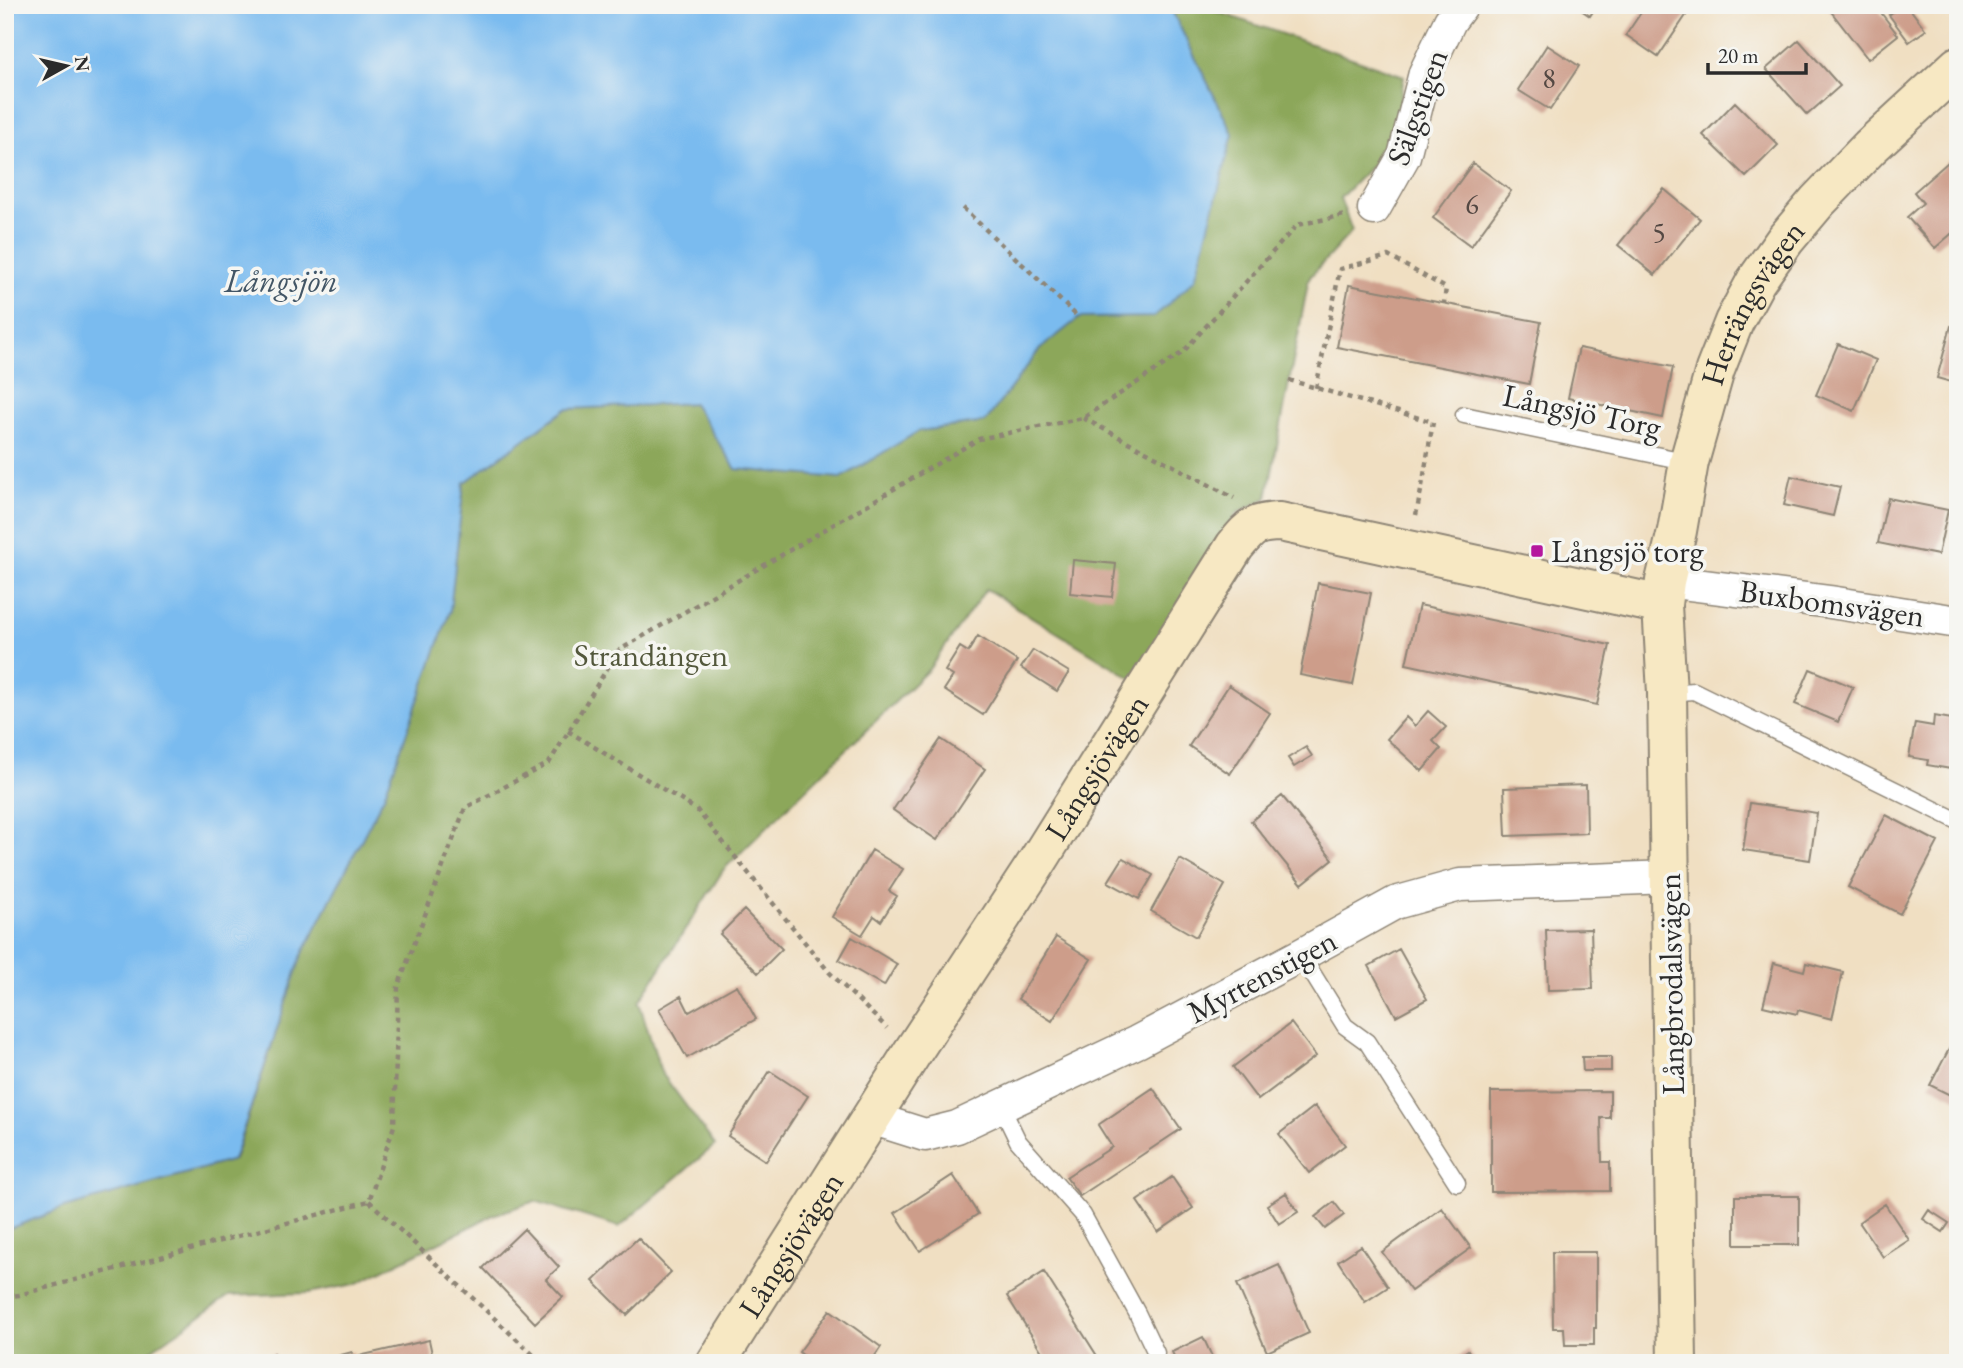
<svg xmlns="http://www.w3.org/2000/svg" width="1963" height="1368" font-family="'EB Garamond',serif">
	<rect width="100%" height="100%" fill="#f6f6f2"/>
	<filter id="ink" filterUnits="userSpaceOnUse"><feTurbulence type="fractalNoise" baseFrequency=".0143" numOctaves="2"/><feDisplacementMap in="SourceGraphic" scale="14" xChannelSelector="R" yChannelSelector="G"/><feConvolveMatrix kernelMatrix="1 2 1 2 8 2 1 2 1" color-interpolation-filters="sRGB"/></filter>
	<filter id="wash" filterUnits="userSpaceOnUse"><feTurbulence type="fractalNoise" baseFrequency=".00686" numOctaves="4" result="noise"/><feDisplacementMap in="SourceGraphic" scale="28" xChannelSelector="R" yChannelSelector="G"/><feGaussianBlur stdDeviation="1.57" result="paint"/><feColorMatrix in="noise" values="0 0 0 0 0 0 0 0 0 0 0 0 0 0 0 0 0 1.4 0 .05"/><feComposite in="paint" operator="in"/></filter>
	<g filter="url(#wash)">
		<rect width="100%" height="100%" fill="#f0dfc2"/>
		<path fill="#8ca75a" stroke="#5c6942" stroke-width="2" d="M1169,5H1198L1404,76L1393,144L1340,198L1352,231L1309,278L1267,498L1237,513L1133,679L986,589L929,669L724,869L639,1002L661,1072L715,1145L619,1227L535,1201L493,1215L356,1284L308,1293L229,1296L138,1359L137,1363H5V1230L64,1208L234,1160L301,957L384,796L450,611L464,483L566,409L693,403L736,469L841,478L919,431L985,422L1040,349L1079,318L1154,317L1233,134Z"/>
		<path fill="#7abbef" stroke="#52738d" stroke-width="2" d="M5,5H1169L1233,134L1195,279L1154,317L1079,318L1040,349L985,422L919,431L841,478L736,469L693,403L566,409L464,483L450,611L384,796L301,957L233,1160L64,1208L5,1230Z"/>
		<g id="blocks">
			<path fill="#cd9d8a" d="M1574,5H1597L1590,16Z
				M1646,5H1693L1658,57L1626,35Z
				M1826,5H1875L1898,35L1868,59Z
				M1901,5H1907L1926,30L1909,42L1889,15Z
				M1799,40L1840,86L1807,115L1766,69Z
				M1547,45L1579,66L1550,110L1518,90Z
				M1735,102L1778,145L1746,177L1703,135Z
				M1956,155L1958,158V208L1956,210L1958,212V228L1935,248L1907,217L1923,203L1914,192Z
				M1473,163L1511,191L1471,246L1433,218Z
				M1664,189L1700,219L1655,275L1618,245Z
				M1349,285L1541,322L1529,384L1337,347Z
				M1951,326L1958,328V384L1937,378Z
				M1838,344L1876,360L1854,411L1816,395Z
				M1579,348L1673,367L1663,418L1568,398Z
				M1791,476L1840,487L1833,516L1784,505Z
				M1888,498L1948,510L1938,555L1878,543Z
				M1073,560L1116,564L1112,597L1070,593Z
				M1318,583L1371,593L1353,685L1300,675Z
				M1419,605L1610,645L1597,705L1406,664Z
				M978,636L1017,661L983,715L944,690L953,676L945,671L960,647L968,652Z
				M1033,650L1069,672L1057,691L1021,668Z
				M1810,669L1853,687L1838,722L1795,704Z
				M1229,685L1270,713L1230,774L1189,746Z
				M1428,711L1446,727L1433,741L1441,749L1422,771L1387,739L1406,717L1415,726Z
				M1934,716L1958,720L1956,731H1958V765L1951,764V769L1927,765L1928,760L1909,757L1915,723L1933,726Z
				M941,739L985,769L937,840L893,810Z
				M1306,747L1312,756L1294,767L1288,758Z
				M1586,785L1587,833L1506,836L1504,788Z
				M1282,796L1333,859L1302,884L1251,821Z
				M1750,803L1817,813L1810,860L1743,850Z
				M1886,815L1938,842L1900,914L1848,887Z
				M872,850L903,869L889,891L897,896L881,921L874,916L862,935L832,917Z
				M1123,858L1153,875L1139,899L1108,882Z
				M1180,859L1225,885L1196,937L1151,911Z
				M744,910L782,949L758,973L720,934Z
				M1591,929L1593,989L1548,990L1546,930Z
				M852,937L897,964L884,986L839,960Z
				M1056,937L1091,959L1052,1021L1018,999Z
				M1399,949L1427,999L1396,1016L1369,966Z
				M1774,963L1804,971L1806,963L1843,972L1832,1019L1798,1010L1797,1014L1763,1006Z
				M737,985L756,1019L687,1058L659,1009L681,996L689,1012Z
				M1291,1023L1316,1056L1258,1100L1233,1067Z
				M1956,1036L1958,1037V1099L1930,1085Z
				M1582,1057H1611V1071H1583Z
				M770,1071L808,1096L766,1161L728,1136Z
				M1153,1088L1181,1129L1080,1196L1066,1177L1112,1147L1098,1125Z
				M1610,1091V1118H1601L1602,1162H1610V1191L1491,1192V1092Z
				M1315,1106L1345,1145L1309,1173L1279,1134Z
				M953,1175L978,1214L920,1251L895,1213Z
				M1172,1177L1193,1208L1158,1232L1137,1201Z
				M1286,1193L1298,1212L1279,1224L1267,1205Z
				M1735,1196H1799V1245H1735Z
				M1334,1202L1344,1215L1325,1229L1315,1217Z
				M1885,1204L1909,1240L1883,1257L1859,1222Z
				M1442,1208L1471,1248L1411,1291L1382,1252Z
				M1929,1210L1949,1223L1943,1232L1923,1219Z
				M524,1229L559,1267L546,1279L563,1297L535,1323L483,1268Z
				M638,1238L671,1272L627,1315L593,1281Z
				M1361,1246L1388,1287L1365,1302L1338,1261Z
				M1552,1252H1596V1328H1594V1345H1565L1564,1328H1553Z
				M1279,1265L1309,1333L1267,1352L1237,1284Z
				M1044,1272L1099,1359L1092,1363H1049L1007,1296Z
				M830,1310L881,1347L870,1363H813L799,1352Z
				M1203,1337L1215,1363H1177L1172,1352Z
				M429,1340L434,1363H361L359,1356Z
				M1468,1350L1476,1363H1448Z
				M352,1352L355,1363H332L330,1358Z
				M274,1353L279,1363H255Z"/>
		</g>
	</g>
	<g filter="url(#ink)">
		<use href="#blocks" fill-opacity="0" stroke="#8e8576" stroke-width="2"/>
		<g fill="none" stroke-linecap="round" stroke-linejoin="round">
			<defs>
				<path id="lane" d="M1464,415L1689,462
					M1667,693L1694,691L1958,821
					M1301,955L1345,1026L1367,1042L1457,1183
					M1001,1106L1018,1141L1083,1215L1137,1313L1156,1353"/>
				<path id="street" d="M1374,209L1404,156L1425,73L1450,21L1462,5
					M1665,581L1830,602L1958,622
					M871,1118L925,1135L957,1127L1137,1042L1301,955L1395,903L1460,885L1670,877"/>
				<g id="secondary">
					<path id="s1" d="M716,1363L912,1053L1036,864L1235,546C1252,526 1254,523 1280,522L1662,605"/>
					<path id="s2" d="M1677,1363L1667,693L1662,605L1665,581L1677,531L1689,462L1715,370L1734,322L1756,281L1785,240L1817,202L1870,147L1958,66"/>
				</g>
			</defs>
			<use href="#lane" stroke="#8e8576" stroke-width="19"/>
			<use href="#street" stroke="#8e8576" stroke-width="35"/>
			<use href="#secondary" stroke="#8e8576" stroke-width="42"/>
			<path stroke="#8e8576" stroke-width="4.5" stroke-dasharray="5 5" stroke-linecap="butt" d="M963,208L1079,318
				M1289,380L1433,422L1423,481L1416,515
				M1316,388L1340,269L1388,256L1446,288L1444,303
				M1083,418L1234,498
				M568,731L697,810L829,972L887,1028
				M369,1201L542,1363
				M5,1297L19,1295L369,1201L394,1126L398,987L465,808L549,763L618,651L979,439L1083,418L1182,353L1297,225L1345,215"/>
			<use href="#lane" stroke="#fff" stroke-width="16"/>
			<use href="#street" stroke="#fff" stroke-width="32"/>
			<use href="#secondary" stroke="#f7e8c3" stroke-width="38"/>
		</g>
	</g>
	<rect fill="#b5179e" stroke="#f6f6f2" stroke-width="2.5" x="1530" y="544" width="14" height="14" rx="3.5"/>
	<g text-anchor="middle" stroke-width="7" stroke-linejoin="round" paint-order="stroke">
		<g font-size="28" fill="#544843">
			<text x="1549" y="88">8</text>
			<text x="1472" y="214">6</text>
			<text x="1659" y="242">5</text>
		</g>
		<g font-size="32" fill="#2b2b2b" stroke="#f6f6f2">
			<text transform="translate(1417 107) rotate(-70)" y="11">Sälgstigen</text>
			<text dy="11" stroke="none"><textPath href="#s2" startOffset="1076">Herrängsvägen</textPath></text>
			<text transform="translate(1582 411) rotate(12)" y="11">Långsjö Torg</text>
			<text transform="translate(1832 603) rotate(8)" y="11">Buxbomsvägen</text>
			<text dy="11" stroke="none"><textPath href="#s1" startOffset="707">Långsjövägen</textPath></text>
			<text transform="translate(1262 976) rotate(-28)" y="11">Myrtenstigen</text>
			<text transform="translate(1671 984) rotate(-91)" y="11">Långbrodalsvägen</text>
			<text dy="11" stroke="none"><textPath href="#s1" startOffset="140">Långsjövägen</textPath></text>
		</g>
		<g font-size="32" fill="#2b2b2b" stroke="#f6f6f2" text-anchor="start">
			<text x="1551" y="562">Långsjö torg</text>
		</g>
		<g font-size="32" fill="#53583c" stroke="#f6f6f2">
			<text x="651" y="666">Strandängen</text>
		</g>
		<g font-size="33" font-style="italic" fill="#435666" stroke="#f6f6f2">
			<text x="281" y="292">Långsjön</text>
		</g>
	</g>
	<rect width="1963" height="1368" fill="none" stroke="#f6f6f2" stroke-width="28"/>
	<g transform="translate(66 66) rotate(82)" stroke="#f6f6f2" stroke-width="5" paint-order="stroke">
	<path d="M0-5L12 26L0 18L-12 26Z" fill="#2b2b2b"/>
	<text y="-10" font-size="19" font-weight="bold" text-anchor="middle" fill="#2b2b2b">N</text>
	</g>
	<path d="M1708 63v10h98v-10" fill="none" stroke="#2b2b2b" stroke-width="3.5"/>
	<text x="1718" y="63" font-size="21" fill="#2b2b2b" stroke="#f6f6f2" stroke-width="5" paint-order="stroke">20 m</text>
</svg>
